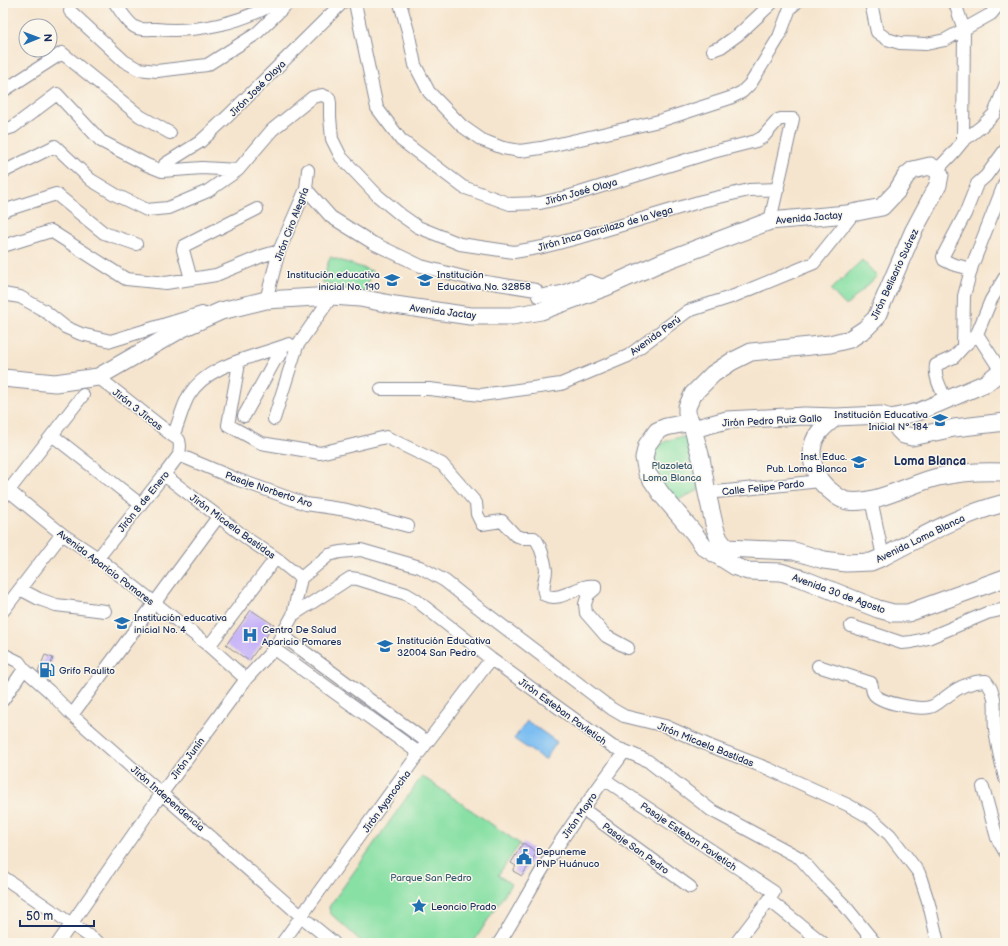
<svg xmlns="http://www.w3.org/2000/svg" width="1008" height="946" font-family="'Balsamiq Sans',sans-serif">
	<rect width="100%" height="100%" fill="#fbf7ec"/>
	<filter id="ink" filterUnits="userSpaceOnUse"><feTurbulence type="fractalNoise" baseFrequency=".025" numOctaves="2"/><feDisplacementMap in="SourceGraphic" scale="8" xChannelSelector="R" yChannelSelector="G"/><feConvolveMatrix kernelMatrix="1 2 1 2 8 2 1 2 1" color-interpolation-filters="sRGB"/></filter>
	<filter id="wash" filterUnits="userSpaceOnUse"><feTurbulence type="fractalNoise" baseFrequency=".012" numOctaves="4" result="noise"/><feDisplacementMap in="SourceGraphic" scale="16" xChannelSelector="R" yChannelSelector="G"/><feGaussianBlur stdDeviation="0.9" result="paint"/><feColorMatrix in="noise" values="0 0 0 0 0 0 0 0 0 0 0 0 0 0 0 0 0 1.4 0 .05"/><feComposite in="paint" operator="in"/></filter>
	<g filter="url(#wash)">
		<rect width="100%" height="100%" fill="#f6e5ce"/>
		<path fill="#89e0a5" stroke="#528882" d="M330,257L372,271L364,296L322,282Z
			M862,260L877,276L846,306L831,290Z
			M684,437L691,440L699,490L665,506L651,457C658,443 669,438 684,437Z
			M422,776L520,844L498,875L511,884L473,943H363L330,913L329,907Z"/>
		<path fill="#7cbef1" stroke="#4c76a8" d="M527,721L557,742L545,760L514,739Z"/>
		<g id="blocks">
			<path fill="#c3aef9" d="M251,610L274,625L249,661L226,645Z
				M45,655L53,658L46,677L38,672Z
				M523,843L537,852L522,876L513,871L516,866L511,863Z"/>
		</g>
	</g>
	<g filter="url(#ink)">
		<use href="#blocks" fill-opacity="0" stroke="#888a96" stroke-width="1"/>
		<g fill="none" stroke-linecap="round" stroke-linejoin="round">
			<defs>
				<path id="street" d="M115,3C120,10 129,25 137,28C142,30 150,29 156,29C197,33 240,23 275,3
					M355,3L377,108L401,140L463,187L510,204L540,203L570,196L709,153L756,141L763,137L778,120L781,119H793L770,221
					M400,3L408,31L415,65L429,92L462,126L482,140L503,148L520,151L541,148L659,121L730,98L742,92L751,83L779,37L790,8L796,3
					M871,3L877,32L887,39L900,43L926,44L945,40L991,14L1000,3
					M955,3L964,30L963,141
					M70,11L124,61L138,69L157,71L207,65L256,34L288,3
					M713,50L721,47L739,34L772,3
					M3,91L62,53L140,116L170,133
					M3,130L13,127L57,94L101,141L147,165L162,171L202,168L238,170
					M165,164L200,142L228,116L342,3
					M937,170L954,152L963,141L982,126L994,114L1005,86
					M3,172L55,146L91,180L116,195L147,210L168,208L208,191L238,170L272,130L313,97L322,95L329,98L330,103V117L332,139L341,157L378,196L401,215L418,227L460,244L514,252L543,247L585,236L702,201L749,190L778,189
					M306,189L331,217L373,243L421,266L479,281L536,290
					M3,211L56,194L104,233L136,244
					M3,246L51,231L126,279L166,283L216,275L262,256L279,251
					M971,269L952,264L944,260L943,257L944,254L965,214L977,184L986,176L1005,150
					M191,279L183,250L184,246L257,209
					M3,294L20,297L45,311L65,327L81,334L111,341L202,313
					M538,296L562,292L590,281L606,287
					M266,300L279,251L306,189L308,170
					M977,334L1001,371
					M963,347L964,296L972,266L1005,182
					M238,369L228,425L261,443L320,453L386,437L442,464L476,503L477,514L482,524L502,521L515,535L523,538H534C540,542 545,562 546,570C546,579 541,587 545,595C562,603 579,583 595,586V589L588,595L585,604L586,613L606,636L628,648
					M98,377L173,436L179,440L180,446L179,455L164,475L98,558
					M381,389H429L481,395L561,384L628,356L688,311L734,296L814,263L854,213
					M946,400C941,389 934,377 936,365L954,357L963,347L977,334L991,300L1005,277
					M244,416L275,360L282,353
					M274,419L297,346L332,296
					M52,435L140,504
					M173,436C179,423 182,407 189,395C209,363 256,357 289,344
					M179,455L236,479L306,504L347,510L408,526
					M164,475L249,540L276,558L301,578
					M3,486L62,534L98,558L209,646L246,679
					M707,493L820,481
					M3,498L83,395
					M871,499L883,557
					M20,589L39,599L56,605L105,611
					M3,611L62,534
					M293,615L350,578L358,579L406,594L416,600L491,659L613,747L625,751L648,761L711,810L800,858L822,883L845,906L875,943
					M851,626L902,643L912,642L928,638L987,613L1005,609
					M283,636L427,742
					M209,646L276,558
					M274,649L419,753
					M3,654L19,662L24,669L49,691L72,715L301,916L334,943
					M818,666L871,683C873,686 871,690 874,694C880,703 920,710 930,707C936,706 941,700 946,697C957,688 971,681 986,681C999,698 993,710 995,729C997,746 1001,762 1005,778
					M3,700L24,669
					M72,715L218,517
					M604,779L774,892L769,900L736,943
					M983,787L997,838L1005,852
					M583,809L690,887
					M3,877L99,943
					M769,900L823,943
					M58,943L162,793L246,679L274,649L293,615L301,578L329,555L340,552L361,550L420,567L445,581L475,605L612,709L624,716L665,726L710,746L769,769L848,805L871,818L890,835L919,873L929,904L938,943
					M282,943L419,753L491,659
					M499,943C517,916 531,886 549,859C573,822 599,786 625,751"/>
				<path id="secondary" d="M3,378L55,383L98,377L183,328L221,311L266,300L332,296L360,298L395,305L470,316H512L541,311L606,287L662,262L770,221L847,214L882,207L897,191L906,176L913,170L930,166L937,170L940,175L938,185L913,232L876,318L865,329L850,339L830,344L751,352L731,362L713,374L693,394L687,407V413L693,429L701,458L707,493L715,528L719,539L726,548L794,551L824,560L846,563L871,562L883,557C923,536 961,514 1005,503
					M836,417C823,427 812,436 812,453C812,467 817,479 827,488C833,493 840,500 848,501C876,505 911,483 938,477C960,472 983,471 1005,472
					M891,418L899,430L904,435L912,437L954,428L1005,422
					M691,422L666,427L657,431L647,445L644,458L647,473L662,495L694,533L704,547L736,567L748,571L781,572L803,579L878,609L893,613H908L1005,578
					M693,429L727,420L805,416L836,417L881,415L891,418L918,412L986,383L1001,371L1005,366"/>
			</defs>
			<use href="#street" stroke="#888a96" stroke-width="14"/>
			<use href="#secondary" stroke="#888a96" stroke-width="19"/>
			<use href="#street" stroke="#fff" stroke-width="12"/>
			<use href="#secondary" stroke="#fff" stroke-width="17"/>
		</g>
	</g>
	<defs>
		<symbol id="school-bare" viewBox="-9 -9 18 18"><path d="M0-5L7-2L0 1L-7-2ZM-4 1L0 2.5L4 1V4Q0 6-4 4Z" fill="#1f6fb2" stroke="#fbf7ec" stroke-width="2.5" paint-order="stroke"/></symbol>
		<symbol id="hospital-bare" viewBox="-9 -9 18 18"><path d="M-5-5h3v3.5h4V-5h3V5h-3V1.5h-4V5h-3Z" fill="#1f6fb2" stroke="#fbf7ec" stroke-width="2.5" paint-order="stroke"/></symbol>
		<symbol id="fuel-bare" viewBox="-9 -9 18 18"><path d="M-5.5-6h7V0h2V4h1.3V-2.5L3-4.5l.8-.8L6-3V5H2.5V1h-1V6h-7ZM-4.2-4.7v3.2H.2V-4.7Z" fill="#1f6fb2" stroke="#fbf7ec" stroke-width="2.5" paint-order="stroke"/></symbol>
		<symbol id="civic-bare" viewBox="-9 -9 18 18"><path d="M-.6-6.5H3V-4.5H.6V-3L4-1V1h2V6H-6V1h2V-1L-.6-3ZM-1.2 2.5V6h2.4V2.5Z" fill="#1f6fb2" stroke="#fbf7ec" stroke-width="2.5" paint-order="stroke"/></symbol>
		<symbol id="sight-bare" viewBox="-9 -9 18 18"><path d="M0-6L1.8-2.2L6-1.7L2.9 1.2L3.7 5.4L0 3.3L-3.7 5.4L-2.9 1.2L-6-1.7L-1.8-2.2Z" fill="#1f6fb2" stroke="#fbf7ec" stroke-width="2.5" paint-order="stroke"/></symbol>
	</defs>
	<g fill-rule="evenodd">
		<use href="#school-bare" x="381" y="269" width="22" height="22"/>
		<use href="#school-bare" x="414" y="269" width="22" height="22"/>
		<use href="#school-bare" x="929" y="409" width="22" height="22"/>
		<use href="#school-bare" x="848" y="451" width="22" height="22"/>
		<use href="#school-bare" x="111" y="612" width="22" height="22"/>
		<use href="#hospital-bare" x="239" y="624" width="22" height="22"/>
		<use href="#school-bare" x="374" y="635" width="22" height="22"/>
		<use href="#fuel-bare" x="36" y="659" width="22" height="22"/>
		<use href="#civic-bare" x="513" y="846" width="22" height="22"/>
		<use href="#sight-bare" x="408" y="895" width="22" height="22"/>
	</g>
	<g text-anchor="middle" stroke-width="3" stroke-linejoin="round" paint-order="stroke">
		<g font-size="10" fill="#1b2f5e" stroke="#fbf7ec">
			<text transform="translate(257 88) rotate(-45)" y="4">Jirón José Olaya</text>
			<text transform="translate(581 191) rotate(-16)" y="4">Jirón José Olaya</text>
			<text transform="translate(809 217) rotate(-5)" y="4">Avenida Jactay</text>
			<text transform="translate(291 224) rotate(-69)" y="4">Jirón Ciro Alegría</text>
			<text transform="translate(605 228) rotate(-16)" y="4">Jirón Inca Garcilazo de la Vega</text>
			<text transform="translate(894 274) rotate(-65)" y="4">Jirón Belisario Suárez</text>
			<text transform="translate(443 311) rotate(7)" y="4">Avenida Jactay</text>
			<text transform="translate(655 335) rotate(-36)" y="4">Avenida Perú</text>
			<text transform="translate(138 409) rotate(38)" y="4">Jirón 3 Jircas</text>
			<text transform="translate(772 420) rotate(-3)" y="4">Jirón Pedro Ruiz Gallo</text>
			<text transform="translate(763 487) rotate(-6)" y="4">Calle Felipe Pardo</text>
			<text transform="translate(269 489) rotate(19)" y="4">Pasaje Norberto Aro</text>
			<text transform="translate(143 501) rotate(-51)" y="4">Jirón 8 de Enero</text>
			<text transform="translate(233 526) rotate(36)" y="4">Jirón Micaela Bastidas</text>
			<text transform="translate(920 538) rotate(-26)" y="4">Avenida Loma Blanca</text>
			<text transform="translate(106 567) rotate(37)" y="4">Avenida Aparicio Pomares</text>
			<text transform="translate(839 593) rotate(20)" y="4">Avenida 30 de Agosto</text>
			<text transform="translate(563 711) rotate(36)" y="4">Jirón Esteban Pavletich</text>
			<text transform="translate(706 744) rotate(22)" y="4">Jirón Micaela Bastidas</text>
			<text transform="translate(187 758) rotate(-53)" y="4">Jirón Junín</text>
			<text transform="translate(168 798) rotate(41)" y="4">Jirón Independencia</text>
			<text transform="translate(386 801) rotate(-54)" y="4">Jirón Ayancocha</text>
			<text transform="translate(579 815) rotate(-55)" y="4">Jirón Mayro</text>
			<text transform="translate(689 836) rotate(34)" y="4">Pasaje Esteban Pavletich</text>
			<text transform="translate(636 848) rotate(36)" y="4">Pasaje San Pedro</text>
		</g>
		<g font-size="10" fill="#1b2f5e" stroke="#fbf7ec" text-anchor="start">
			<text x="380" y="278" text-anchor="end">Institución educativa<tspan x="380" dy="12">inicial No. 190</tspan></text>
			<text x="437" y="278">Institución<tspan x="437" dy="12">Educativa No. 32858</tspan></text>
			<text x="928" y="418" text-anchor="end">Institución Educativa<tspan x="928" dy="12">Inicial Nº 184</tspan></text>
			<text x="847" y="460" text-anchor="end">Inst. Educ.<tspan x="847" dy="12">Pub. Loma Blanca</tspan></text>
			<text x="134" y="621">Institución educativa<tspan x="134" dy="12">inicial No. 4</tspan></text>
			<text x="262" y="633">Centro De Salud<tspan x="262" dy="12">Aparicio Pomares</tspan></text>
			<text x="397" y="644">Institución Educativa<tspan x="397" dy="12">32004 San Pedro</tspan></text>
			<text x="59" y="674">Grifo Raulito</text>
			<text x="536" y="855">Depuneme<tspan x="536" dy="12">PNP Huánuco</tspan></text>
			<text x="431" y="910">Leoncio Prado</text>
		</g>
		<g font-size="10" fill="#365b70" stroke="#fbf7ec">
			<text x="672" y="469">Plazoleta<tspan x="672" dy="12">Loma Blanca</tspan></text>
			<text x="431" y="881">Parque San Pedro</text>
		</g>
		<g font-size="12" font-weight="bold" fill="#1b2f5e" stroke="#fbf7ec">
			<text x="930" y="465">Loma Blanca</text>
		</g>
	</g>
	<rect width="1008" height="946" fill="none" stroke="#fbf7ec" stroke-width="16"/>
	<g transform="translate(38 38) rotate(89)"><circle r="19" fill="#fbf7ec" stroke="#a1a7b3"/>
	<path d="M0-3L7 15L0 10L-7 15Z" fill="#1f6fb2"/>
	<text y="-6" font-size="11" font-weight="bold" text-anchor="middle" fill="#1b2f5e">N</text>
	</g>
	<path d="M20 920v6h74v-6" fill="none" stroke="#1b2f5e" stroke-width="2"/>
	<text x="26" y="920" font-size="12" fill="#1b2f5e" stroke="#fbf7ec" stroke-width="3" paint-order="stroke">50 m</text>
</svg>
